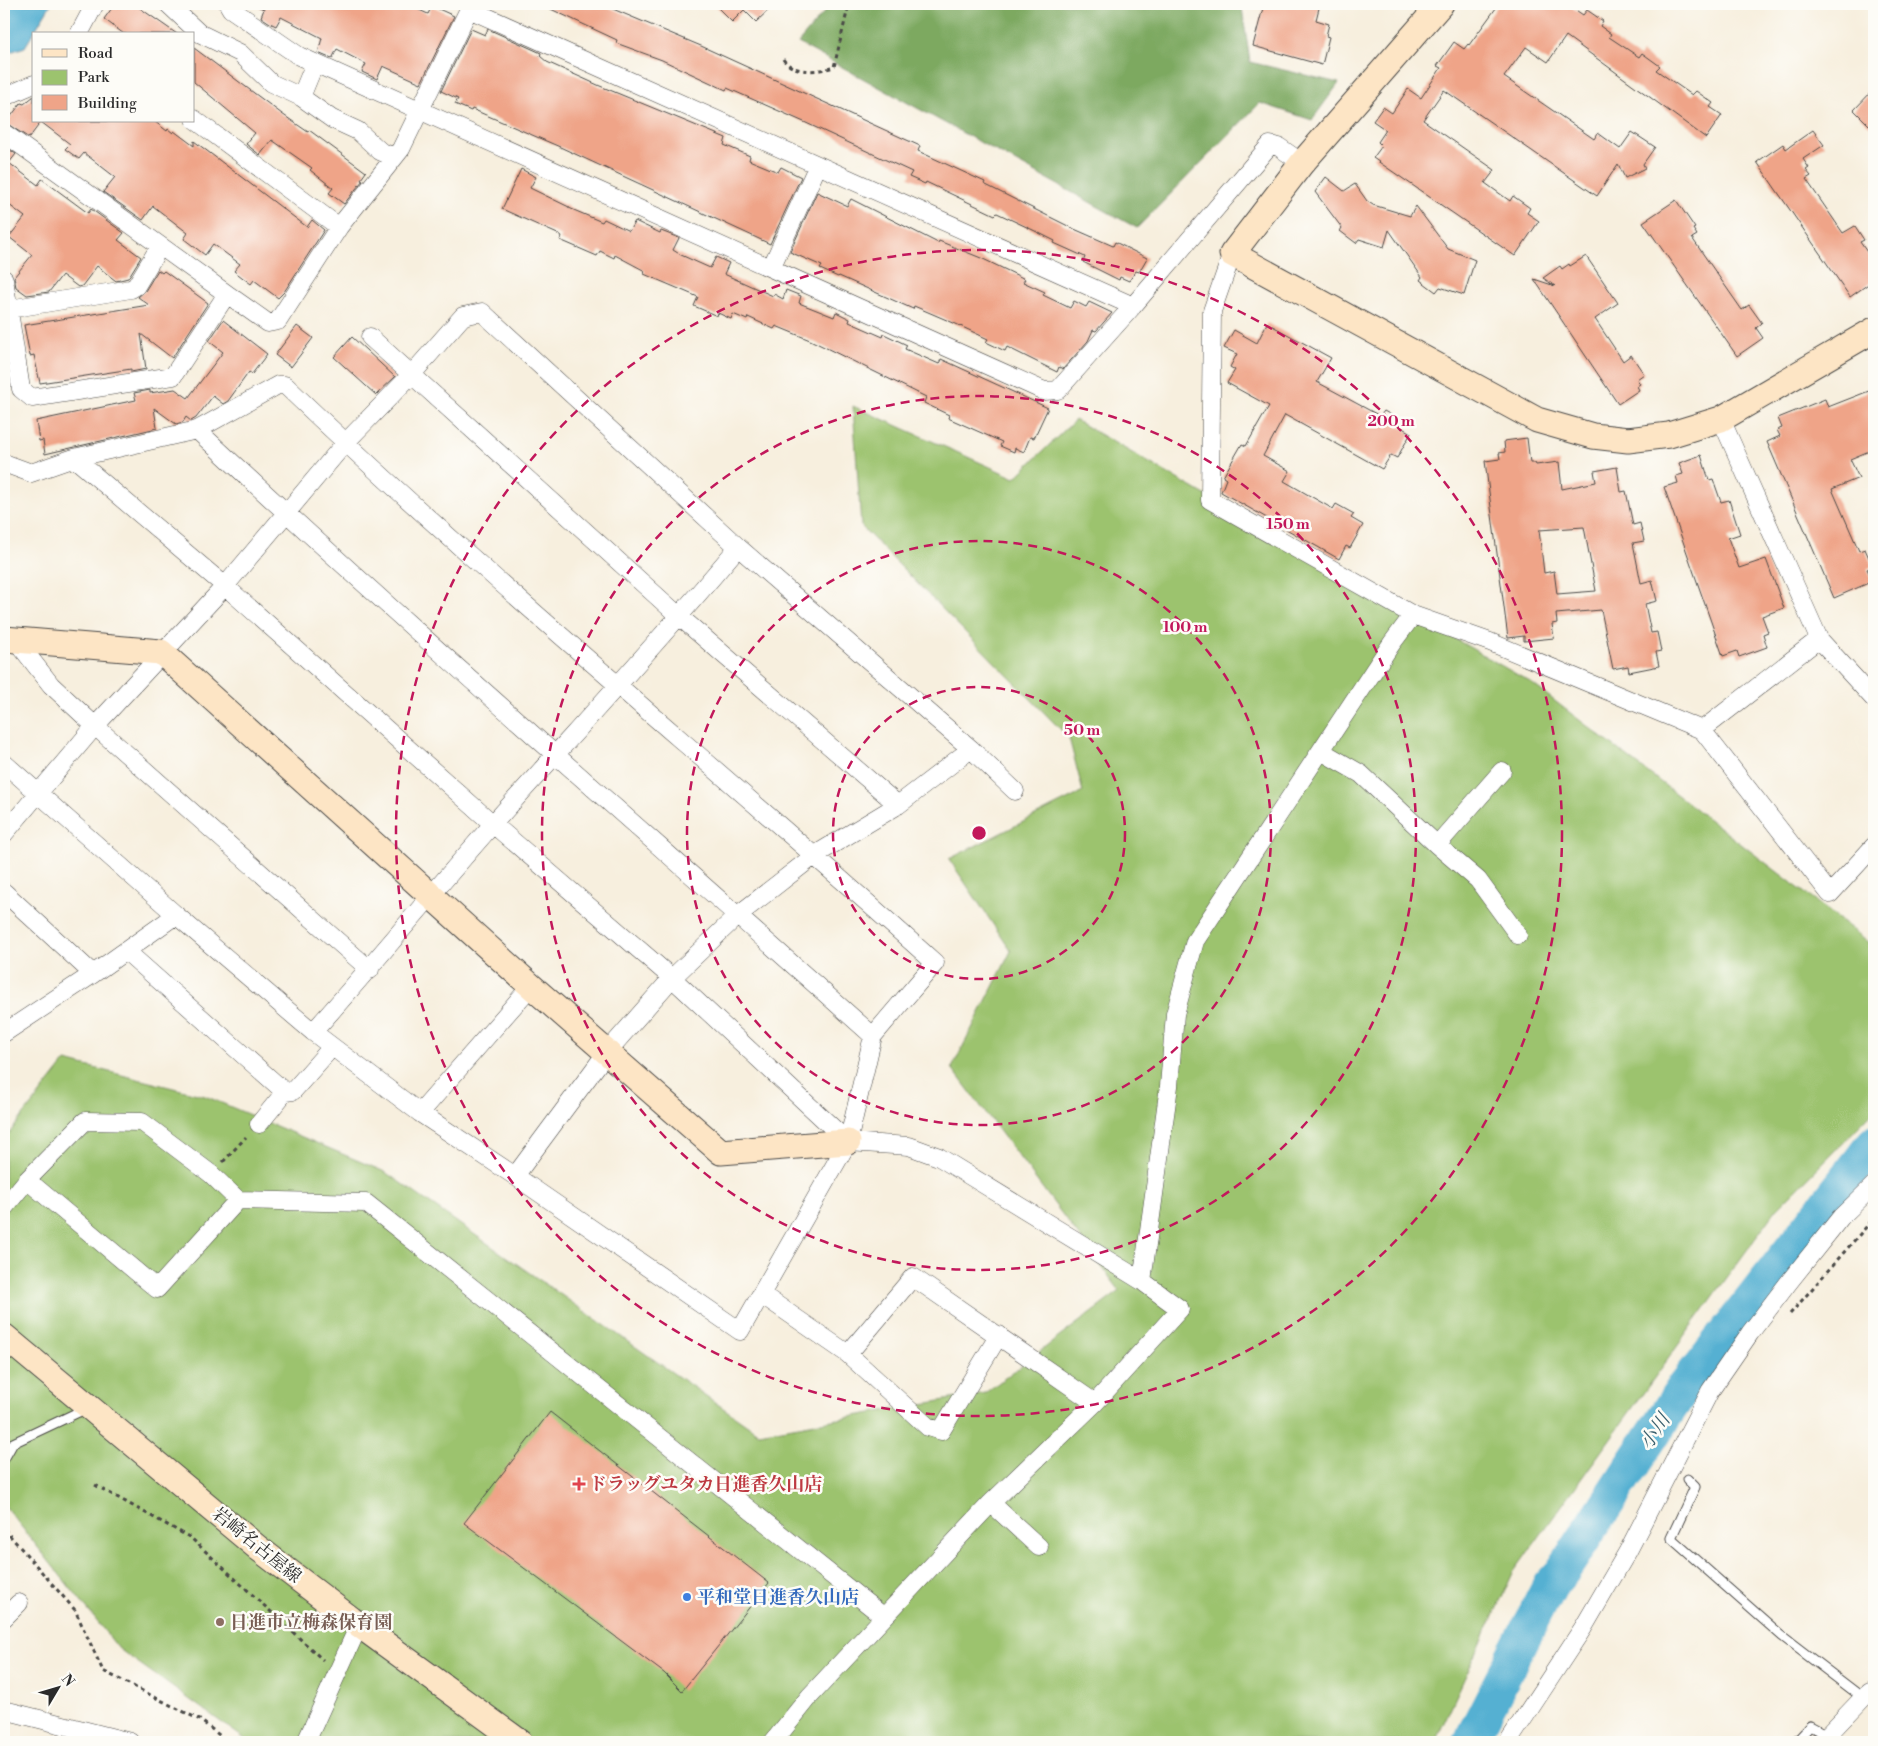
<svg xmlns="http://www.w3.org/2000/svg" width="1878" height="1746" font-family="'Libre Bodoni','Noto Serif JP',serif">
	<rect width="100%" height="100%" fill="#fdfcf7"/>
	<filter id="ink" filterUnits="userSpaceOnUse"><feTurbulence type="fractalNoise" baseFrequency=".02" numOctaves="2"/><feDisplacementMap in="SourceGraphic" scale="10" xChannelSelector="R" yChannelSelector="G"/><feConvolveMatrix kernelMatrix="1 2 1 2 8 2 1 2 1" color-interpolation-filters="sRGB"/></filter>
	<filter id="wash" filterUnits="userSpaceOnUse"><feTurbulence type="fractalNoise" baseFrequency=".0096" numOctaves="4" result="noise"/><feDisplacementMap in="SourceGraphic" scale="20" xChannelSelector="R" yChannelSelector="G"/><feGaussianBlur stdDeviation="1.12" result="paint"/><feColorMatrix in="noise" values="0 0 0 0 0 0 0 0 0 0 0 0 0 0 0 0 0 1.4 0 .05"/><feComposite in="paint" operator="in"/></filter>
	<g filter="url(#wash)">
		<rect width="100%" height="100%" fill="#f7efde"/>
		<path fill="#9cc36e" stroke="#64774c" d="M853,406L1015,478L1075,420L1530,682L1874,946V1111L1776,1210L1513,1573L1435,1742H249L119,1649L4,1505V1140L66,1061L205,1096L385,1172L759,1433L985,1393L1120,1291L952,1068L1011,951L949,859L1083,792L1069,738L861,526Z"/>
		<path fill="#7da961" stroke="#546a46" d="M831,4H1228L1242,8L1250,62L1339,83L1312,120L1260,103L1137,228L798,43Z"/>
		<path fill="#54b0d2" stroke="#406e7e" d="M4,4H51L25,47L4,54Z"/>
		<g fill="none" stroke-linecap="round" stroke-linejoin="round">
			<path stroke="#54b0d2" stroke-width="35" d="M1470,1742L1550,1585L1562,1572L1686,1384L1874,1143"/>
		</g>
		<g id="blocks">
			<path fill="#efa488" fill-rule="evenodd" d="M115,4H134L177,34H124L104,19Z
				M252,4H406L428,14L432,6L454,16L421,83L383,66L377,79L362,72L366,64L337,49L332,59L318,53L322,38L281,17L276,26L270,23L261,17L264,9Z
				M540,4H601L701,46L920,146L918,151L985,182L984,184L1072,228L1113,246L1115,242L1147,258L1139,272L1136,271L1129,281L1120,277L1119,280L1083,262L1085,257L1054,243L1055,241L1033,230L997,213L995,215L926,182L925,184L909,177L912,172L804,122L727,88L726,90L662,60L616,43L617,40Z
				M714,4H775L756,22L744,10L732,22Z
				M1264,4H1320L1316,20L1329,24L1326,36L1329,37L1322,65L1253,46Z
				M1499,4H1567L1583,15L1587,10L1603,21L1600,26L1611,34L1609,37L1639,57L1642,53L1660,66L1656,70L1692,95L1696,91L1713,103L1710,107L1722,115L1706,138L1566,36L1548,62L1526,47L1504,77L1594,139L1598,133L1620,149L1632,132L1655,147L1643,164L1645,168L1625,178L1618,164L1597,196L1444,90L1423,120L1495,170L1485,183L1510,201L1513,196L1530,208L1527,213L1539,221L1515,256L1373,158L1382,146L1378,142L1386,130L1373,121L1383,107L1392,113L1408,89L1421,98L1441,68L1437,66L1454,42L1464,49L1468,44L1469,45Z
				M471,29L485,35L488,29L541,53L540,56L547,62L600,86L726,138L724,145L750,156L749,160L778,172L781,167L801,177L770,244L560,147L472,109L471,111L455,104L458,99L441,91Z
				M194,48L282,114L308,132L309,130L366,172L361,179L363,180L344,204L329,193L333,188L310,170L312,168L272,140L260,155L246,144L255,133L194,82Z
				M1874,89V130L1854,110Z
				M34,96V121H154L167,131L168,129L173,133L174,131L194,146V141L307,227L312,220L324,230L284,292L278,298L254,280L251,284L234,271L240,264L213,244L205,255L184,239L188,233L153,206L143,220L103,192L115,177L84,153L79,159L65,149L70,144L41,122L29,138L6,123L21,103L24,104Z
				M1813,130L1824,145L1803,159L1809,168L1806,170L1811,176L1806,179L1843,233L1855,226L1864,240L1860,242L1874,262V280L1850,297L1757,162L1783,144L1786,149Z
				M4,146L16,154L9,163L38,185L42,179L88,213L91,209L124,233L118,240L141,257L128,278L116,281L97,266L82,286L78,287L62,275L49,292L27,295L16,287L14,277L32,255L9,237L25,217L4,201Z
				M521,169L536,177L530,188L569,207V208L602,222L604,219L629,231L635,221L660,233L661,231L679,238L673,250L681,255L710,268L716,257L729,263L724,274L773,296L774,294L783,299L786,290L801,296L799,303L834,317L836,312L850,319L849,322L883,337L884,334L907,345L905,349L939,364L941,359L1048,408L1034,438L1030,437L1024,452L1015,448L1014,452L1000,446L1002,442L948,418L949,415L924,403L926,397L810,340L776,326L774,329L748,317L747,320L733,314L731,319L718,313L717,316L694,306L698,297L644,274L645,271L615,255L614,258L600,251L597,256L560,240L562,236L502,209Z
				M1326,177L1344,191L1355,184L1367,201L1373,205L1410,216L1416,206L1448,249L1475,260L1464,295L1440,287L1436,292L1420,280L1422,277L1389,230L1384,247L1359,239L1356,243L1340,231L1342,228L1315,192Z
				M817,192L847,206L851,199L938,243L939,241L981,258L1025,279L1023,282L1045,292L1043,295L1070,308L1074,301L1086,307L1089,302L1112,313L1096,331L1093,330L1088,341L1063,369L1059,367L1057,372L1007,347L1005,351L986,342L988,339L956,324L914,306L913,309L839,276L838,277L820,269L822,266L790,252Z
				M1676,200L1695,228L1693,229L1697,235L1692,238L1742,310L1749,305L1762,323L1756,328L1763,338L1737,356L1643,222Z
				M1586,256L1618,303L1595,319L1623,361L1631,355L1644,374L1637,379L1640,384L1637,386L1639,390L1618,404L1534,279L1555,286L1543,278L1560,266L1562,269L1569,264L1570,266Z
				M158,270L162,273L164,271L208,303L172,358L141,334L146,369L131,372V369L40,383L34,355L30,356L24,325L149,305L138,297L145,291Z
				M223,320L267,354L252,374L249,372L228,401L223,404L213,396L196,418L191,421L186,417L183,422L176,424L154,408L157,428L45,454L43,440L39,441L36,421L136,400L134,393L150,390V393L175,389L188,398L223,352L209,341Z
				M1267,323L1331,358L1317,382L1380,416L1384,411L1402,421L1399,426L1411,433L1397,458L1391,455L1382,469L1285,415L1263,456L1290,471L1284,481L1333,509L1336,504L1354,514L1351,518L1363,525L1350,548L1346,546L1339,559L1221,492L1226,479L1223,477L1242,444L1246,446L1269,406L1227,383L1235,370L1230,367L1237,354L1224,348L1234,330L1257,343Z
				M297,326L313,338L291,367L275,355Z
				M352,337L395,377L376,395L334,357Z
				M1874,389V449L1850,459L1859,478L1832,489L1859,551L1865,549L1873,567L1867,569L1873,581L1834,598L1767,442L1780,436L1777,430L1782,428L1778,418L1825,399L1828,407Z
				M1527,438L1530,463H1535L1536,465L1559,462L1562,489L1596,482L1594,471L1617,467L1621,492L1626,491L1633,525L1640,523L1644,541L1633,543L1641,583L1652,580L1657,601L1645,604L1651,633L1657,632L1661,651L1656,652L1659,666L1629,672L1628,666L1613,669L1601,610L1556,614L1557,623L1552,624L1554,638L1524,641V636L1508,638L1485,461L1500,459L1499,453L1505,452L1504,441ZM1584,527L1596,591L1557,594L1554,571L1544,573L1539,530Z
				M1701,455L1709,480L1713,479L1721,502L1729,500L1740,534L1728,538L1739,568L1766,559L1784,608L1762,616L1768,632L1763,634L1767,647L1739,657L1737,651L1723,656L1664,487L1678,483L1676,476L1683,474L1679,463Z
				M550,1412L769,1583L682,1691L664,1673L464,1523Z"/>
		</g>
	</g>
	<g filter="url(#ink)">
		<use href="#blocks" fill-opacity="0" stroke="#4a4846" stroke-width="1"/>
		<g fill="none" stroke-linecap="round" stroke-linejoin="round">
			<defs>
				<path id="lane" d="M4,1459L13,1443L87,1408
					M1687,1479L1695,1487L1671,1538L1782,1636L1863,1698
					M1795,1742L1810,1726L1827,1735"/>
				<path id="street" d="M168,4L199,33L240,53L271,83L301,97L332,119L358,131L380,151L393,157
					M228,4L231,9L299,56L1044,391L1058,390L1133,306L1270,145L1279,147L1302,163
					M79,34L95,4
					M4,97L34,84
					M301,97L315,63
					M194,119L339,227
					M4,133L227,294L173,376L32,398L21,389L4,279
					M1232,254L1212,311L1210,500L1413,615L1490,642L1702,730L1819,639
					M771,268L818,165
					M227,294L268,323L278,321L339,227L401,149L469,9L1133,306
					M9,309L131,289L136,286L160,246
					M370,337L680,617L898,805
					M1721,419L1819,639L1874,699
					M197,430C418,637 647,834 873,1036
					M74,458L225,586L493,824L672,978L848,1142L909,1146L939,1157L1142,1281L1180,1309L1095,1403L991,1503L810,1696L773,1742
					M4,463L31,473L74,458L197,430L278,385H285C494,586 720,769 935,963L873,1036L848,1142L740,1331L515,1176L420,1113L313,1032L176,915L93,974L4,1033
					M15,639L51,685L95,726L370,970
					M1702,730L1830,894L1874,846
					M971,749L1015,791
					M1321,751L1361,774L1437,845L1478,880L1518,935
					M4,763L176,915
					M4,834L95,726L225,586L345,443L412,374L463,316L482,312L738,547L971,749L898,805L815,855L738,915L672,978L607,1052L515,1176
					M1437,845L1502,771
					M4,892L93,974
					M126,951L285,1092L293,1091L332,1047
					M313,1032C374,964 432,893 493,824C575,732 659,642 738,547
					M420,1113L531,986
					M259,1124L285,1092
					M238,1200L366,1203L884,1617
					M4,1208L27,1180L85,1121L142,1122L211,1174L238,1200L157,1289L27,1180
					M1142,1281L1169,1086L1175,1014L1195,941L1392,643L1413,615
					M761,1294L848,1354L913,1277L1095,1403
					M848,1354L928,1427L941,1431L999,1335
					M991,1503L1039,1547
					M4,1618L19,1603
					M4,1710L130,1742
					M306,1742L359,1625
					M1508,1742L1583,1628L1628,1551L1710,1391L1750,1333L1789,1282L1841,1217L1874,1185
					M1821,1742L1863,1698L1870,1692H1874"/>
				<path id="secondary" d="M1441,4L1302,163L1232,254L1537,420L1593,436L1628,440L1669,435L1721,419L1874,330
					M4,639L161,652L531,986L721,1152L848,1142
					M4,1336L258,1548L351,1619L520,1742"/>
			</defs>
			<use href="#lane" stroke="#4a4846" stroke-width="11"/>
			<use href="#street" stroke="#4a4846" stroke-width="19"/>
			<use href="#secondary" stroke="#4a4846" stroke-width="27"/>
			<path stroke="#4a4846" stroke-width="3" stroke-dasharray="4 4" stroke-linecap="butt" d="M783,59C792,74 819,72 834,67L849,4
				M223,1162L246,1137
				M1790,1314L1874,1218
				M95,1485L191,1538L323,1660
				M4,1529L75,1610L103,1671L200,1720L228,1742"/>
			<use href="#lane" stroke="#fff" stroke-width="9"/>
			<use href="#street" stroke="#fff" stroke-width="18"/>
			<use href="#secondary" stroke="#fde5c5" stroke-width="25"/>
		</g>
	</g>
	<g fill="none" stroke="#c2185b" stroke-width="2.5" stroke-dasharray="9 6">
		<circle cx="979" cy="833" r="146"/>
		<circle cx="979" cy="833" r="292"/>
		<circle cx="979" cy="833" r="437"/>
		<circle cx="979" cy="833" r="583"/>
	</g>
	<path fill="#e0444e" stroke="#fdfcf7" stroke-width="2" d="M576.5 1476.5h5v5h5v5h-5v5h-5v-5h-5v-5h5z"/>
	<circle fill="#3f7fe0" stroke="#fdfcf7" stroke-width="2" cx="687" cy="1597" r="5"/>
	<circle fill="#8d6e63" stroke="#fdfcf7" stroke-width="2" cx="220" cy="1622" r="5"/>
	<g text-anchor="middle" stroke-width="5" stroke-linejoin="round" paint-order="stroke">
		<g font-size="18" font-weight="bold" fill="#be3a42" stroke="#fdfcf7" text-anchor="start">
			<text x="589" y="1490">ドラッグユタカ日進香久山店</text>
		</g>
		<g font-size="18" fill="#2b2b2b" stroke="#fdfcf7">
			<text transform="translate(257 1545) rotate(39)" y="6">岩崎名古屋線</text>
		</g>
		<g font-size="18" font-weight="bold" fill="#366cbe" stroke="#fdfcf7" text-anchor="start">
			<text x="697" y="1603">平和堂日進香久山店</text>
		</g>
		<g font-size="18" font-weight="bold" fill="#785e54" stroke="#fdfcf7" text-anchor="start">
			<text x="230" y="1628">日進市立梅森保育園</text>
		</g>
		<g font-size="19" font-style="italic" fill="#3b606e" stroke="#fdfcf7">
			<text transform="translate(1654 1431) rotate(-56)" y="7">小川</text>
		</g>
	</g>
	<circle cx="979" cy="833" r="8" fill="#c2185b" stroke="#fdfcf7" stroke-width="2.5"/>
	<g font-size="15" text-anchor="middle" font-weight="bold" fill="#c2185b" stroke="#fdfcf7" stroke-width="5" stroke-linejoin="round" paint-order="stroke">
		<text x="1391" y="426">200 m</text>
		<text x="1288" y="529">150 m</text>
		<text x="1185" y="632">100 m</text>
		<text x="1082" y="735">50 m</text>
	</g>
	<rect width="1878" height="1746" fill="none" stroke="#fdfcf7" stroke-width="20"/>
	<rect x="32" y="32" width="162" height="90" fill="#fdfcf7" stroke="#a9a8a5"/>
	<rect x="42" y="49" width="25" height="8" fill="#fde5c5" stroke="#a9a8a5"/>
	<text x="78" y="58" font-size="15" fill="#2b2b2b">Road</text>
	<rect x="42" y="70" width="25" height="15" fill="#9cc36e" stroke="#a9a8a5"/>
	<text x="78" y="82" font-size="15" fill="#2b2b2b">Park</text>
	<rect x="42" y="95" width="25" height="15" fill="#efa488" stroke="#a9a8a5"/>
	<text x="78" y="108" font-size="15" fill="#2b2b2b">Building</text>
	<g transform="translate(58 1688) rotate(52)" stroke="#fdfcf7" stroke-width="4" paint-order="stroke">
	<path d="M0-4L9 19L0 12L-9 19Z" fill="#2b2b2b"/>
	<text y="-8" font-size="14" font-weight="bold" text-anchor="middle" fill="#2b2b2b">N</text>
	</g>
</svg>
